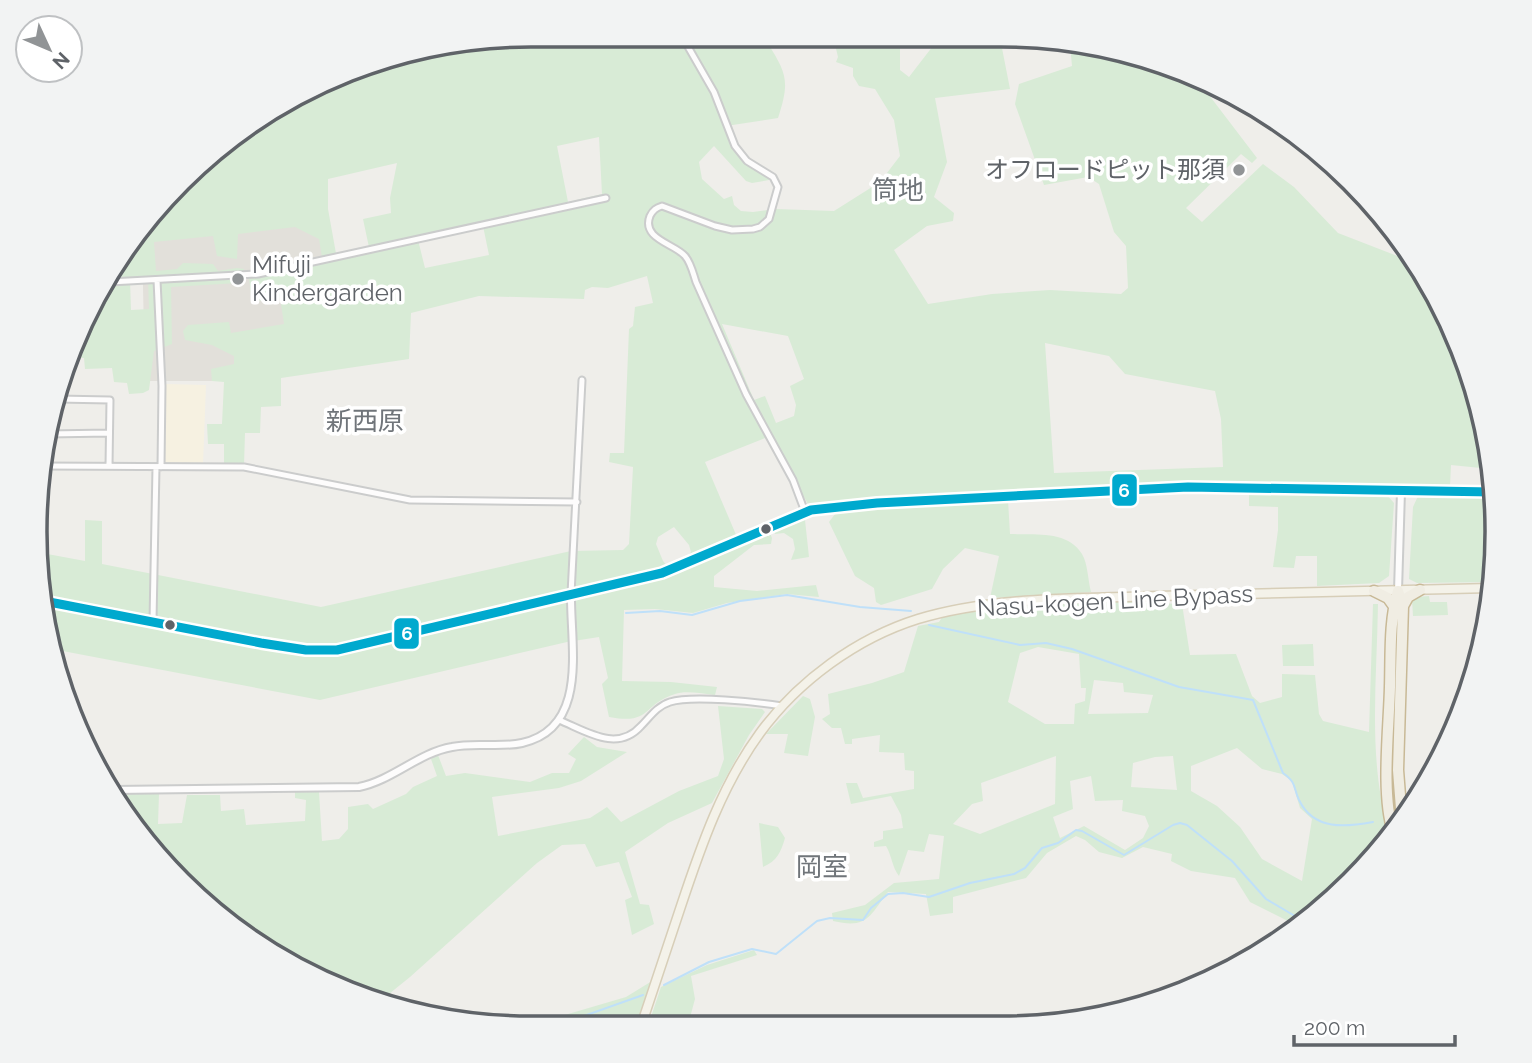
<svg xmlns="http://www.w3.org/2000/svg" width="1532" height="1063" font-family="Raleway,'Noto Sans JP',sans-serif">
	<rect width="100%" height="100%" fill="#efeeea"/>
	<path fill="#e2e0da" d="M326,216L339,321L246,381H145L142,238Z"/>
	<path fill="#d8ebd6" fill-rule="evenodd" d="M532,35L679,37L681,40L686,38L763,39L767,42C787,74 790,81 778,118L726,126L733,145L769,178V180L752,183L746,181L714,146L699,162L702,179L724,199L732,196L734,205L741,211L753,212L776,209L834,211L880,182L900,156L894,120L875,89L859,86L853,76V68L836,62L838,57L834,40L900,41V70L909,77L936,42L1001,43L1010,89L935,98L947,162L934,197L954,213L953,221L927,226L894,250L928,304L992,294L1050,290L1121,294L1128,288L1126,246L1114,232L1099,184L1088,177L1044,185L1015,104L1019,84L1072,66L1070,44H1097L1196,78L1257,158L1252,163L1241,154L1186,208L1202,222L1263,164L1294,187L1338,233L1418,264L1459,342L1488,435L1491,469L1451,465L1450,486L1245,483L1174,484L883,498L809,506L770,436L705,462L737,537L688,560L687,557L691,552L689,545L674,527L658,537L656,544L663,561L669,568L769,531L772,538L771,544L754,545L714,576V587L757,591L816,585L819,597L787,594L727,603L693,613L655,609L624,610L622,681L671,682L717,687L715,695C703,694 686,690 675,694C641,705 652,725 609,717L602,684L608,678L599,637L567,642L320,700L52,649L44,628L42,553L85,561V520L102,521V564L321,607L571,551L623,550L629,544L633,467L609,462L610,453H624L629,329L633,326L635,307L653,303L647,276L608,288L592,287L585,290L584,299L479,296L411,313L409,359L281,378V406L261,407L260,433H245L244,465H224V444H208L207,424H222L224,382L212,381L211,369L234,364V356L212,345L185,340L183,331L188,325L229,322L231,333L284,324L280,297L252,302L249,278L323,263L319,239L295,227L238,234L237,259L217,256L213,236L154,242L156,271L177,269L183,263L213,264L218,271L237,268L244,269L243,280L238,283L171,287L172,344L154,351L149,390L143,393L129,394L127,383L114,382L112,368L85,369L84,358L69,357L73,341L158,204L256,118L403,52ZM599,137L602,194L568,202L557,146ZM397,163L390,198L391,213L363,219L370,252L337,259L328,209V179ZM483,226L489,255L425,268L418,240ZM148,277L149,309L131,310L130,280ZM722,324L788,336L804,379L790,386L796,405L794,416L776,423L765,396L754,400ZM1045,343L1109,356L1125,374L1215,391L1221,419L1223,467L1054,473Z
		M1249,489L1387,495L1394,503L1389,576L1379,583L1317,586V556H1296L1294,568L1273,567L1278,530V507L1249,506Z
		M1418,496L1494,497L1497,532L1492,582L1417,583L1409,579L1413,507Z
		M1008,500L1010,534C1034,535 1068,530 1082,554C1088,564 1088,581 1091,592L990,598L999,556L965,548L943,569L932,589L881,605L876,602L874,588L855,576L829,522L838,510Z
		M801,518L805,520L809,557L791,560L795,549L793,539L784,533L775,534L774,529Z
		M1429,596L1430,602H1447L1448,615L1413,616L1412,600L1416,597Z
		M1093,601L1182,604L1190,655L1236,654L1252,696L1260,703L1282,697V674L1315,675L1319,714L1323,721L1369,732L1373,604H1378C1377,681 1367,762 1390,836L1351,883L1294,924L1250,902L1235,878L1191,871L1171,861L1172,854L1143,847L1122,858L1099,852L1085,840L1076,836L1047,853L1026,878L953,897V913L930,916L926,894L888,892C869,917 867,929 833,921L832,913L865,905L894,883L939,879L944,836L929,834L924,852L908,850L899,876C892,867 892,856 886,846L874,847V842L883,839V831L903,828L901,815L891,796L851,804L846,783H857L863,798L914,789V771L905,770L904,753L879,752L880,735L852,739V744H845L841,728H832L822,719L830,714L828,694L872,683L904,672L918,626L939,622L943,616L1017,605ZM1038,647L1079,654L1081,688H1086L1085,701L1075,704L1074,724H1045L1008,702L1020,653ZM1094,680L1123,683L1124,692L1153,695L1148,713L1088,714ZM1237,748L1262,769L1282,774L1292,781L1300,808L1312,819L1302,881L1262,859L1240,827L1217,806L1191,791V766ZM1056,756L1055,804L980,834L953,824L972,804L983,801L981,783ZM1173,756L1177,790L1131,787L1133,763L1155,757ZM1091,776L1095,801L1123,800L1122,811L1145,816L1149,826L1143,838L1125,850L1084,826L1060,838L1053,817L1073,809L1070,781Z
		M1313,644L1314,666H1283L1282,645Z
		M803,696L810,699L815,717L808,756L784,753L788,734H766Z
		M718,706L762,709L765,712L749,735L712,803L668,823L625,852L640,904L649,905L654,924L632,935L625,900L632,897L619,862L596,867L585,844L562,845L537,863L410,977L379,1002L341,990L255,944L180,882L117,794H159L158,824L182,823L187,795H220L221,811L244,809L246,825L305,821L306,800L295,798V792H319L322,841L339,839L348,829V807L368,804L373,809L406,794L413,787L437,776L431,759L438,755L446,776L465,773L530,782L552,773H569L576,759L568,754L584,737L597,747L627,752L581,781L559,788L492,797L498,836L590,818L607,807L621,822L679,791L718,776L724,759Z
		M759,823L778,827L785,838C781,852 777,861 763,867Z
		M754,950L757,955L691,976L695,999L688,1025L648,1026L661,987L707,965Z
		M652,981L637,1026L588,1027L584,1020L566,1027H524L626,997Z"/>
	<path fill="#f6f1e1" d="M165,384L206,385L203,465H163Z"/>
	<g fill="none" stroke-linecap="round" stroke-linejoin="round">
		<path stroke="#bfe0f9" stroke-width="2" d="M626,613L660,611L692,615L740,601L787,595L860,607L911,611
			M929,625L1020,645L1046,643L1072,649L1179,687L1253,700L1283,773C1297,783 1293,787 1299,800C1314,831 1346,827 1373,822
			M664,985L709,962L752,949L776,954L817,921L830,918L863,920L871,908L888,894L903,893L929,897L970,883L1014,874L1025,868L1042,848L1058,843L1076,830L1082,831L1124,855L1173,825L1180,823L1187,825L1232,861L1266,899L1300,919
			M550,1028L643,995"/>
		<defs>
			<path id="minor" d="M683,38L714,92L735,146L747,161L773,177L778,187L769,219L760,227L753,229L732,230L715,226L662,206C656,208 653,210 650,216C641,239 675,244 685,256C691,263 693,273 696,282L746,394L793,480L805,512
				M157,280L162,386L161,467
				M110,282L258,274L606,198
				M57,399L110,400L109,466
				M48,434L109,433
				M40,466L244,467L410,500L577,502
				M571,594L582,380
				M153,621L156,467
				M559,720C586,731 617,753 641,726C650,717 657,706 670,702C692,695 757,702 782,706"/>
			<path id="tertiary" d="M1398,591L1401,491
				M114,790L359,787C393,780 418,753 452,747C475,742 500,748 522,743C590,728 570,644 571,594"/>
			<path id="primary" d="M44,601L261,643L306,650H337L662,573L811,510L877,503L1188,487L1493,492
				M641,1026C654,986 668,946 681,906C701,846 722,785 760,733C798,681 857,638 918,619C994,596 1078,599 1157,596C1269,594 1380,591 1491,588"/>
			<path id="motorway" d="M1374,591L1388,598L1393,605
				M1398,591L1403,606L1398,770L1402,821
				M1403,606L1408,597L1420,590
				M1393,832C1381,793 1389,729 1390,687C1391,655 1389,621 1398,591"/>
		</defs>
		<use href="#minor" stroke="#cbcccc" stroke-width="9"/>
		<use href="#tertiary" stroke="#cbcccc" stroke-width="10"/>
		<use href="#primary" stroke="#d7ceb8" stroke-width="11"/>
		<use href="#motorway" stroke="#c8b996" stroke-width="13"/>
		<use href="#minor" stroke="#fdfcfc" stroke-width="5"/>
		<use href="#tertiary" stroke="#fdfcfc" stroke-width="6"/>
		<use href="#primary" stroke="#f4f2e9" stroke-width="8"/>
		<use href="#motorway" stroke="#f0ede3" stroke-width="10"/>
		<defs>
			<path id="bus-1" d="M44,601L261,643L306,650H337L662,573L811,510L877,503L1188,487L1493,492"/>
		</defs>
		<use href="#bus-1" stroke="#fff" stroke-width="14"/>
		<use href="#bus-1" stroke="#00a9ce" stroke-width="9"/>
	</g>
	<g fill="#919496" stroke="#fff" stroke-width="2.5">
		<circle cx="1239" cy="170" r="7"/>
		<circle cx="238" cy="279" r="7"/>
	</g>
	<g fill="#5f6368" stroke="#fff" stroke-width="2.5">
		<circle cx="766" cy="529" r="6"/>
		<circle cx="170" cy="625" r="6"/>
	</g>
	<g text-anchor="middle" stroke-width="7" stroke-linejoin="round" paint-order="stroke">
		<g font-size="24" fill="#5f6368" stroke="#fff" text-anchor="end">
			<text x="1225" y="178">オフロードピット那須</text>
			<text x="252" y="273" text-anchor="start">Mifuji<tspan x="252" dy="28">Kindergarden</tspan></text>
		</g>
		<g font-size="24" fill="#5f6368" stroke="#fff">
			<text transform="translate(1115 601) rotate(-3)" y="8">Nasu-kogen Line Bypass</text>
		</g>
		<g font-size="26" fill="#70757a" stroke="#fff">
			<text x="898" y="199">筒地</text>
			<text x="365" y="430">新西原</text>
			<text x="822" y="876">岡室</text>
		</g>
	</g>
	<path d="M0 0H1532V1063H0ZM531 47H1001A484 484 0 0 1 1485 531V532A484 484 0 0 1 1001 1016H531A484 484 0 0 1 47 532V531A484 484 0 0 1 531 47Z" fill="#f2f3f3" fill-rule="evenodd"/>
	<path fill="none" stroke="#5f6368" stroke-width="3.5" d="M531 47H1001A484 484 0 0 1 1485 531V532A484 484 0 0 1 1001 1016H531A484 484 0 0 1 47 532V531A484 484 0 0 1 531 47Z"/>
	<g stroke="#fff" stroke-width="2.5">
		<rect x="1111" y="473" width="27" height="34" rx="7" fill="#00a9ce"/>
		<rect x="393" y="617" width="27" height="33" rx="7" fill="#00a9ce"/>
	</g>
	<g font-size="19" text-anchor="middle" font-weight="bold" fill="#fff">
		<text x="1124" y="497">6</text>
		<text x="407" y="640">6</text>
	</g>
	<g transform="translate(49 49) rotate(134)"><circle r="33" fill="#ffffff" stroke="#bfc1c3" stroke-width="2"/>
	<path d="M0-5L12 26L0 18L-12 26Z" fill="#919496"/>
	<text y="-10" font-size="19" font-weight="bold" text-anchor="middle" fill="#5f6368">N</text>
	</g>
	<path d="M1294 1035v10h161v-10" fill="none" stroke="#5f6368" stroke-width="3.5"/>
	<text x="1304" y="1035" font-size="21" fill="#5f6368" stroke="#ffffff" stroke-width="5" paint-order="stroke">200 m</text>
</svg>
